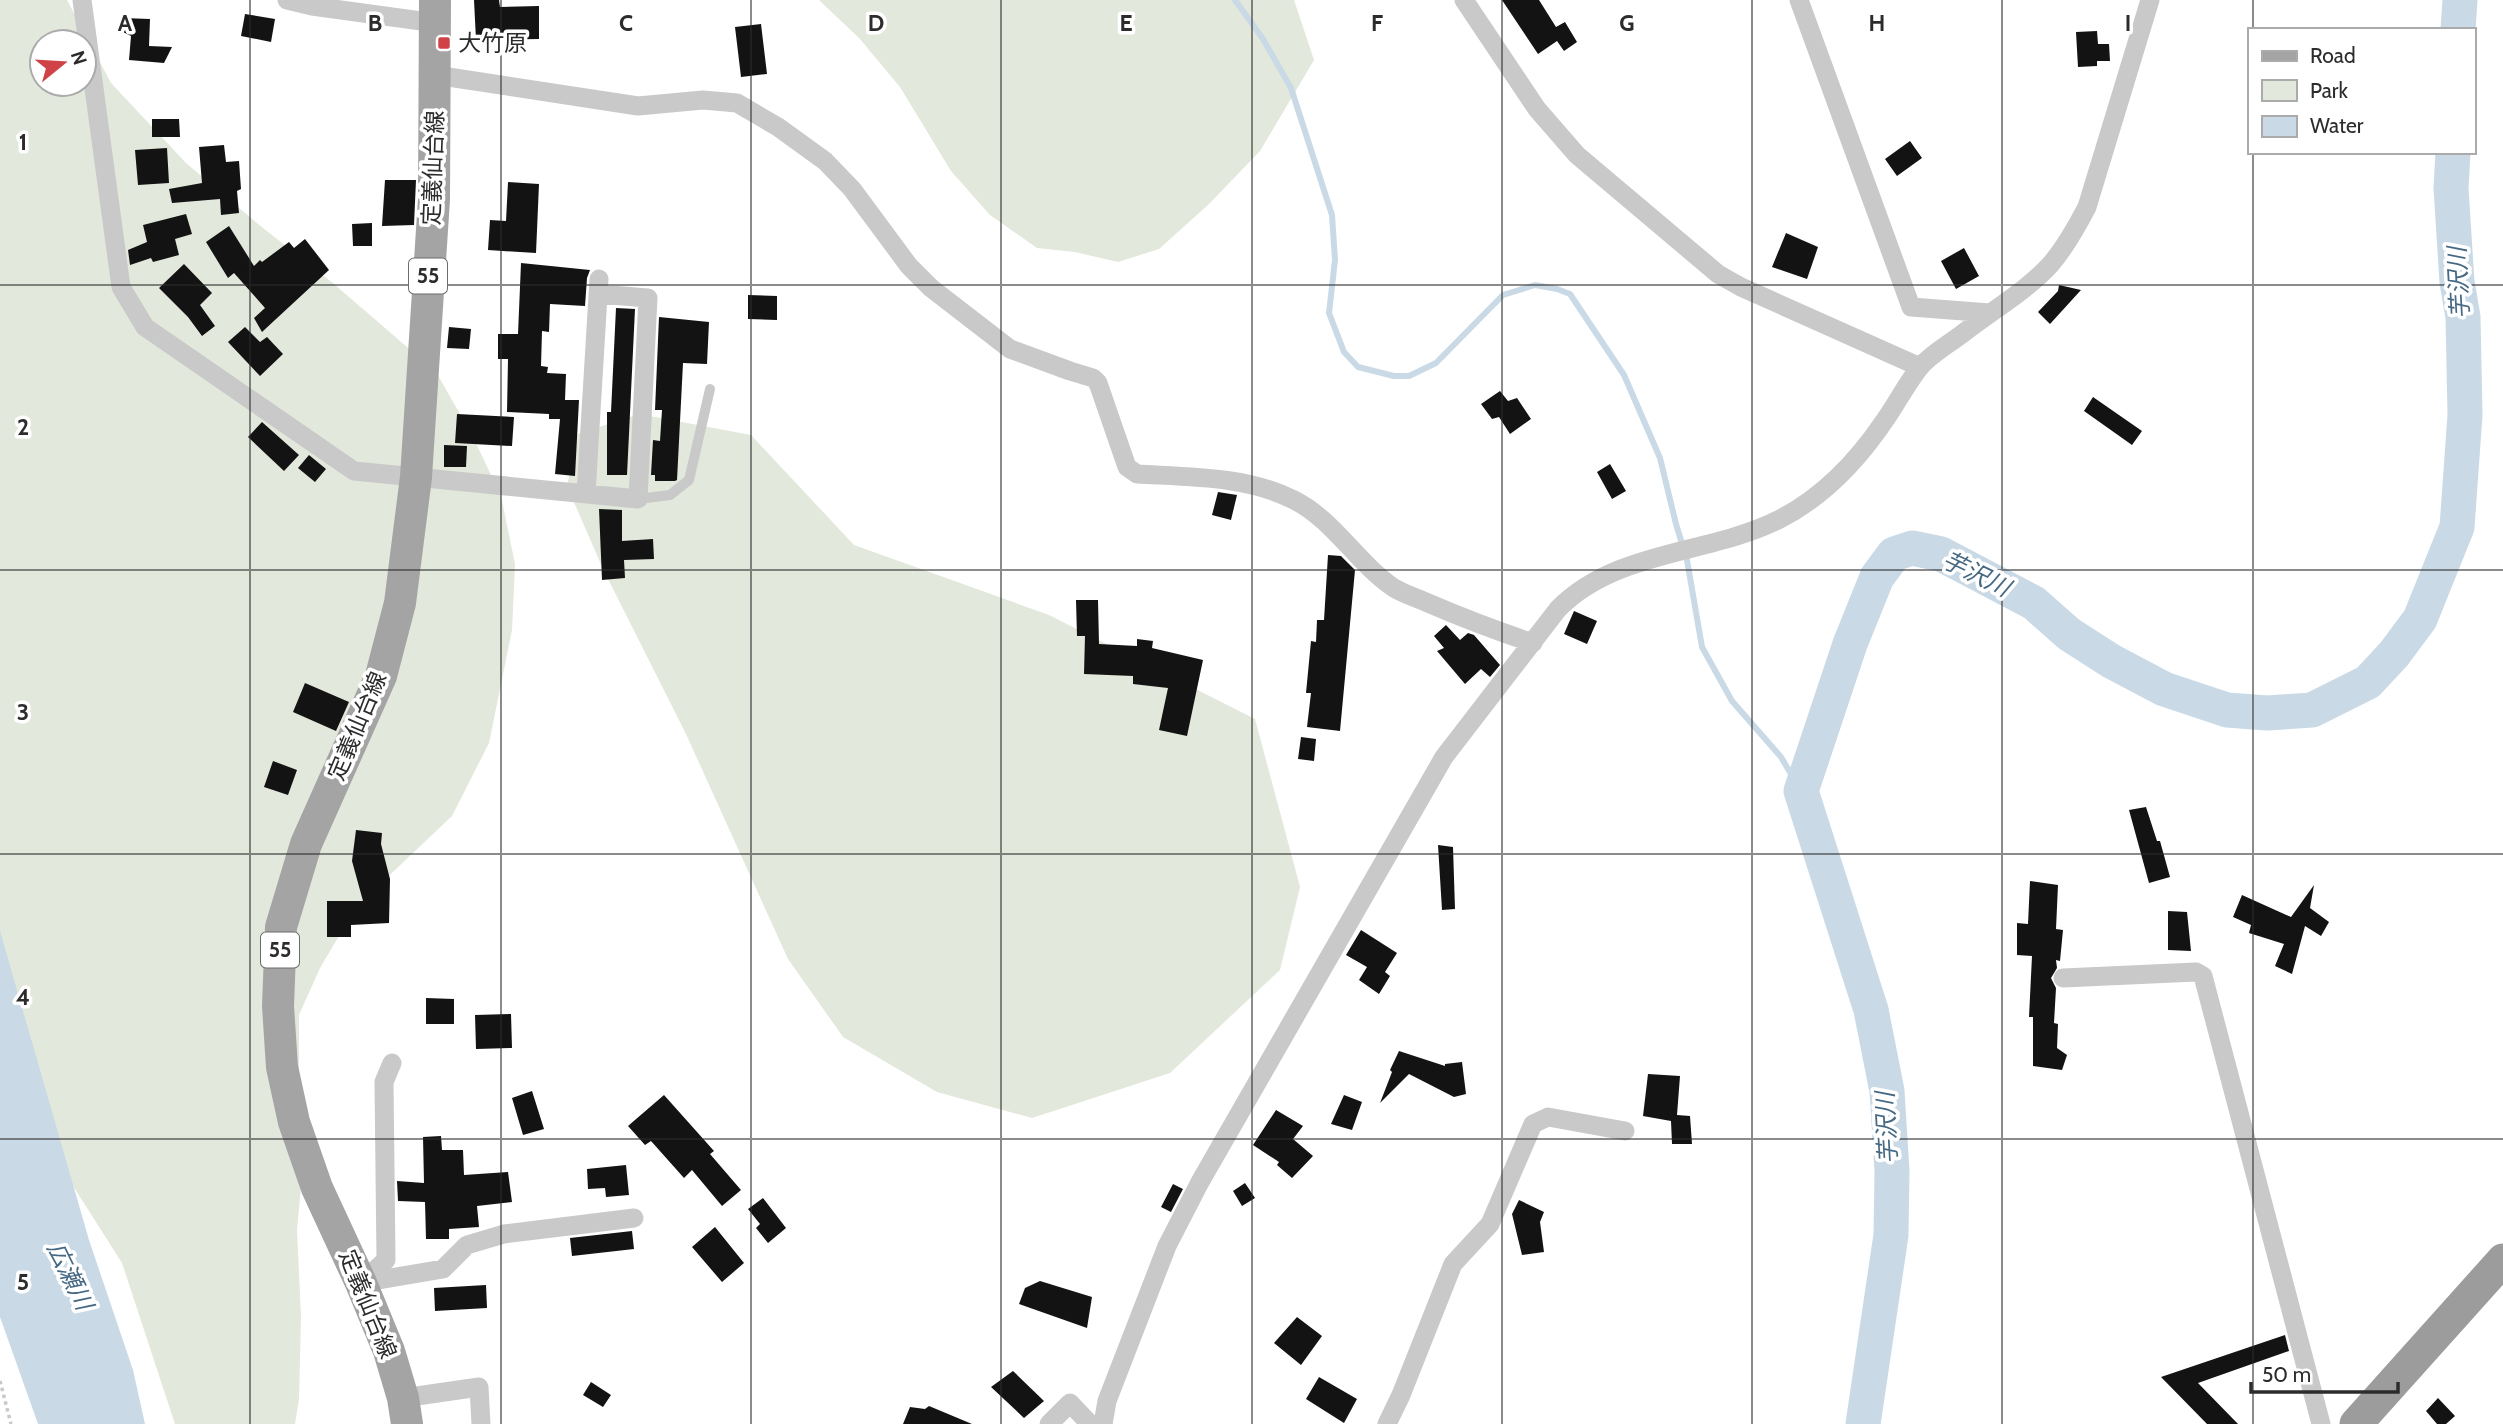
<svg xmlns="http://www.w3.org/2000/svg" width="2503" height="1424" font-family="Cabin,'Noto Sans JP',sans-serif">
	<rect width="100%" height="100%" fill="#fff"/>
	<path fill="#e2e8db" fill-rule="evenodd" d="M0,0H67L111,83L186,163L258,224L334,284L436,372L473,437L501,496L515,564L512,630L489,743L452,816L356,907L320,968L299,1015V1088L304,1155L297,1230L301,1317L299,1399L295,1424H175L122,1263L54,1156L0,1077ZM42,42H84V84H42Z
		M819,0H1294L1314,60L1260,151L1209,204L1159,249L1118,262L1075,252L1037,248L990,215L951,171L900,87L860,39Z
		M639,414L751,435L854,545L1049,615L1255,719L1300,887L1280,970L1170,1073L1032,1118L937,1092L843,1037L788,959L686,734L603,569L567,486L578,434Z"/>
	<path fill="#c9dae6" d="M0,931L89,1240L133,1370L145,1424H38L0,1317Z"/>
	<g fill="none" stroke-linecap="round" stroke-linejoin="round">
		<path stroke="#c9dae6" stroke-width="6" d="M1235,0L1263,39L1291,88L1332,215L1335,260L1329,313L1344,352L1358,367L1394,376H1409L1436,363L1503,295L1535,285L1557,289L1570,294L1624,375L1660,458L1676,524L1687,560L1702,647L1732,701L1781,757L1801,791"/>
		<path stroke="#c9dae6" stroke-width="35" d="M2458,30L2460,0
			M1863,1424L1891,1235L1892,1171L1887,1091L1871,1010L1801,791L1850,644L1877,577L1894,554L1912,548L1941,554L2034,603L2069,634L2111,661L2164,689L2227,710L2267,713L2312,710L2368,682L2394,654L2420,619L2457,527L2465,415L2463,317L2457,282L2451,188L2453,152"/>
	</g>
	<path fill="#131313" d="M474,0H499L500,7L539,6V39L476,40Z
		M1502,0H1539L1556,27L1565,22L1577,42L1564,51L1557,41L1538,54Z
		M245,14L275,19L271,42L241,36Z
		M123,18L150,19L149,46L172,47L164,63L129,60L131,36L123,32Z
		M761,24L767,74L741,77L735,27Z
		M2097,31L2098,44H2109L2110,61H2097V66L2078,67L2076,32Z
		M152,119H179L180,137H152Z
		M1910,141L1922,158L1897,176L1885,159Z
		M224,145L226,162L239,161L241,189L237,191L239,213L221,215L220,199L172,203L169,189L202,183L199,147Z
		M167,148L169,183L138,185L135,150Z
		M385,180H416L414,225L382,226Z
		M508,182L539,184L536,253L488,250L490,220L506,221Z
		M186,214L192,234L175,239L179,255L153,262L151,258L130,265L128,250L147,242L143,225Z
		M372,223V246H353L352,224Z
		M229,226L254,266L260,260L262,262L289,242L294,248L305,239L329,270L262,332L254,318L265,308L234,273L228,278L206,242Z
		M1786,233L1818,247L1807,279L1772,267Z
		M1964,248L1979,276L1956,289L1941,261Z
		M521,263L590,270L587,278L585,306L550,304L549,332L542,331L541,366L548,367L547,373L566,374L565,400H579L575,476L555,474L560,419H549V414L507,412L508,359H498V334H518Z
		M184,264L212,293L200,305L215,326L202,336L188,317L159,288Z
		M2059,285L2081,290L2050,324L2038,312L2058,291Z
		M748,295L777,296V320L748,319Z
		M616,308L635,309L627,475H607V412H611Z
		M659,317L709,322L707,364L683,363L677,480L675,481H655V475H651L653,440L660,441L662,410H655Z
		M245,327L260,342L267,337L283,354L260,376L228,342Z
		M449,327L471,329L469,349L447,348Z
		M1500,391L1508,401L1517,398L1531,419L1510,434L1499,417L1492,419L1481,404Z
		M2093,397L2142,431L2132,445L2084,411Z
		M457,414L514,417L512,446L455,443Z
		M262,422L299,455L284,471L248,437Z
		M444,445L467,446L466,467H444Z
		M309,455L326,469L315,482L298,468Z
		M1610,464L1626,491L1612,499L1597,472Z
		M1218,492L1237,495L1231,520L1212,515Z
		M599,509L622,510V541L653,539L654,559L624,560L625,578L602,580Z
		M1328,555L1341,556L1355,570L1340,731L1307,727L1311,693H1306L1311,641L1316,642L1317,620H1324Z
		M1076,600H1098L1099,644L1137,646V639L1153,641L1152,648L1203,660L1187,736L1159,730L1168,688L1133,684V676L1084,674L1085,636H1077Z
		M1574,611L1597,621L1587,644L1564,634Z
		M1446,625L1460,640L1468,633L1474,635L1500,665L1490,677L1481,669L1465,684L1437,651L1444,648L1434,636Z
		M305,683L349,702L336,731L293,712Z
		M1301,737L1316,739L1314,761L1298,759Z
		M273,761L297,770L288,795L264,787Z
		M2146,807L2157,841H2160L2170,877L2149,883L2129,810Z
		M356,830L382,833L381,844L390,879L389,923L351,925V937H327V901H363L352,861Z
		M1438,845L1453,847L1455,909L1442,910Z
		M2030,881L2058,885L2056,929L2063,930L2060,961L2056,960L2057,968L2051,978L2056,988L2054,1023L2058,1024L2057,1048L2067,1055L2062,1070L2033,1066V1017H2029L2032,956L2017,955V923L2028,924Z
		M2314,885L2310,908L2329,922L2321,936L2305,926L2292,974L2275,966L2284,944L2249,933L2251,925L2233,917L2242,895L2291,917Z
		M2168,911L2187,912L2191,951L2168,950Z
		M1361,930L1397,953L1385,972L1390,976L1379,994L1359,980L1367,967L1346,955Z
		M426,998L454,999V1024H426Z
		M511,1014L512,1048L476,1049L475,1015Z
		M1399,1051L1445,1066V1064L1462,1062L1466,1094L1454,1097L1409,1074L1380,1103L1392,1072L1390,1070Z
		M1648,1074L1680,1076L1677,1115L1690,1116L1692,1144H1672L1671,1121L1643,1116Z
		M532,1091L544,1129L523,1135L512,1098Z
		M664,1095L714,1151L710,1154L741,1190L722,1206L692,1170L684,1178L651,1141L645,1145L628,1126Z
		M1344,1095L1362,1102L1352,1130L1331,1124Z
		M1276,1110L1303,1126L1293,1139L1313,1156L1292,1178L1277,1165L1279,1162L1253,1145Z
		M441,1136L442,1150H463L464,1175L508,1172L512,1202L477,1206L479,1227L449,1229V1239H426L425,1202L398,1201L397,1181L424,1183L423,1137Z
		M626,1165L629,1195L606,1197L605,1188L588,1189L587,1169Z
		M1245,1183L1255,1198L1242,1206L1233,1191Z
		M1173,1184L1183,1189L1171,1212L1161,1207Z
		M763,1198L786,1228L768,1243L756,1228L760,1224L748,1209Z
		M1519,1200L1544,1212L1540,1222L1544,1252L1522,1255L1512,1214Z
		M715,1227L744,1263L722,1282L692,1247Z
		M632,1231L634,1249L572,1256L570,1238Z
		M1040,1281L1092,1297L1087,1328L1019,1304L1025,1288Z
		M486,1285L487,1308L435,1311L434,1288Z
		M1297,1317L1322,1336L1301,1365L1274,1343Z
		M2285,1335L2289,1351L2198,1383L2238,1424H2207L2161,1377Z
		M1013,1371L1044,1401L1024,1418L991,1387Z
		M1319,1377L1357,1399L1344,1423L1306,1399Z
		M591,1382L611,1395L603,1407L583,1395Z
		M2438,1398L2455,1416L2446,1424H2437L2426,1411Z
		M929,1406L972,1424H903L910,1407L925,1409Z"/>
	<g fill="none" stroke-linecap="round" stroke-linejoin="round">
		<path stroke="#c9c9c9" stroke-width="3.5" stroke-dasharray="3.5 3.5" stroke-linecap="butt" d="M0,1381L11,1424"/>
		<path stroke="#c9c9c9" stroke-width="10" d="M638,499L670,495L689,480L710,389"/>
		<path stroke="#c9c9c9" stroke-width="19" d="M82,0L121,287L145,327L354,471L638,499L648,298L598,294
			M287,0L312,6L436,23
			M1464,0L1537,109L1577,155L1718,274L1741,287L1920,367
			M1799,0L1911,307L1990,313
			M435,75L638,106L703,100L737,103L778,127L825,161L852,189L909,266L931,288L1010,349L1070,371L1093,378L1098,383L1127,467L1137,474C1189,477 1247,476 1294,500C1334,520 1357,563 1394,588C1404,594 1417,598 1428,603C1463,618 1497,631 1533,643
			M586,494L599,279
			M2063,978L2196,972L2203,976L2321,1424
			M362,1282L386,1260L384,1082L392,1063
			M361,1283L443,1269L467,1245L504,1234L634,1218
			M403,1398L479,1387L481,1424
			M1049,1424L1070,1403L1090,1424
			M1103,1424L1107,1401L1167,1246L1200,1182L1444,757L1558,609C1616,550 1707,555 1778,520C1822,498 1858,460 1885,420C1897,403 1907,383 1920,367C1931,354 1949,344 1962,334C1991,311 2025,292 2050,265C2065,248 2076,228 2087,207L2150,0
			M1387,1424L1401,1395L1453,1264L1490,1224L1533,1124L1548,1117L1625,1131"/>
		<path stroke="#a4a4a4" stroke-width="32" d="M407,1424L403,1398L389,1351L361,1283L317,1188L294,1122L282,1067L278,1006L281,927L306,844L381,676L400,603L416,477L434,199L435,0"/>
		<path stroke="#9c9c9c" stroke-width="33" d="M2356,1424L2503,1260"/>
	</g>
	<path fill="none" stroke="#2c2c2c" stroke-width="2" stroke-opacity="0.55" d="M250,0V1424M501,0V1424M751,0V1424M1001,0V1424M1252,0V1424M1502,0V1424M1752,0V1424M2002,0V1424M2253,0V30M2253,152V1424M0,285H2503M0,570H2503M0,854H2503M0,1139H2503"/>
	<rect fill="#cf4347" stroke="#fff" stroke-width="2.5" x="437" y="36" width="14" height="14" rx="3.5"/>
	<g text-anchor="middle" stroke-width="7" stroke-linejoin="round" paint-order="stroke">
		<g fill="#fff" stroke="#6b6b6b" stroke-width="2">
			<rect x="409" y="258.5" width="38" height="35" rx="5"/>
			<rect x="261" y="932.5" width="38" height="35" rx="5"/>
		</g>
		<g font-size="21" font-weight="bold" fill="#2c2c2c">
			<text x="428" y="283">55</text>
			<text x="280" y="957">55</text>
		</g>
		<g font-size="23" fill="#2c2c2c" stroke="#fff" text-anchor="start">
			<text x="458" y="51">大竹原</text>
		</g>
		<g font-size="23" fill="#2c2c2c" stroke="#fff">
			<text transform="translate(433 168) rotate(-88)" y="8">定義仙台線</text>
			<text transform="translate(357 726) rotate(-67)" y="8">定義仙台線</text>
			<text transform="translate(368 1304) rotate(68)" y="8">定義仙台線</text>
		</g>
		<g font-size="24" font-style="italic" fill="#456883" stroke="#fff">
			<text transform="translate(2459 283) rotate(-93)" y="8">芋沢川</text>
			<text transform="translate(1976 574) rotate(26)" y="8">芋沢川</text>
			<text transform="translate(1887 1128) rotate(-93)" y="8">芋沢川</text>
			<text transform="translate(70 1276) rotate(64)" y="8">広瀬川</text>
		</g>
	</g>
	<g font-size="23" text-anchor="middle" font-weight="bold" fill="#2c2c2c" stroke="#fff" stroke-width="7" stroke-linejoin="round" paint-order="stroke">
		<text x="125" y="31">A</text>
		<text x="375" y="31">B</text>
		<text x="626" y="31">C</text>
		<text x="876" y="31">D</text>
		<text x="1126" y="31">E</text>
		<text x="1377" y="31">F</text>
		<text x="1627" y="31">G</text>
		<text x="1877" y="31">H</text>
		<text x="2128" y="31">I</text>
		<text x="23" y="150">1</text>
		<text x="23" y="435">2</text>
		<text x="23" y="720">3</text>
		<text x="23" y="1005">4</text>
		<text x="23" y="1290">5</text>
	</g>
	<rect x="2248" y="28" width="228" height="126" fill="#ffffff" stroke="#ababab" stroke-width="2"/>
	<rect x="2262" y="51" width="35" height="10" fill="#a4a4a4" stroke="#ababab" stroke-width="2"/>
	<text x="2310" y="63" font-size="21" fill="#2c2c2c">Road</text>
	<rect x="2262" y="80" width="35" height="21" fill="#e2e8db" stroke="#ababab" stroke-width="2"/>
	<text x="2310" y="98" font-size="21" fill="#2c2c2c">Park</text>
	<rect x="2262" y="116" width="35" height="21" fill="#c9dae6" stroke="#ababab" stroke-width="2"/>
	<text x="2310" y="133" font-size="21" fill="#2c2c2c">Water</text>
	<g transform="translate(63 63) rotate(72)"><circle r="33" fill="#ffffff" stroke="#ababab" stroke-width="2"/>
	<path d="M0-5L12 26L0 18L-12 26Z" fill="#cf4347"/>
	<text y="-10" font-size="19" font-weight="bold" text-anchor="middle" fill="#2c2c2c">N</text>
	</g>
	<path d="M2251 1382v10h147v-10" fill="none" stroke="#2c2c2c" stroke-width="3.5"/>
	<text x="2262" y="1382" font-size="21" fill="#2c2c2c" stroke="#ffffff" stroke-width="5" paint-order="stroke">50 m</text>
</svg>
